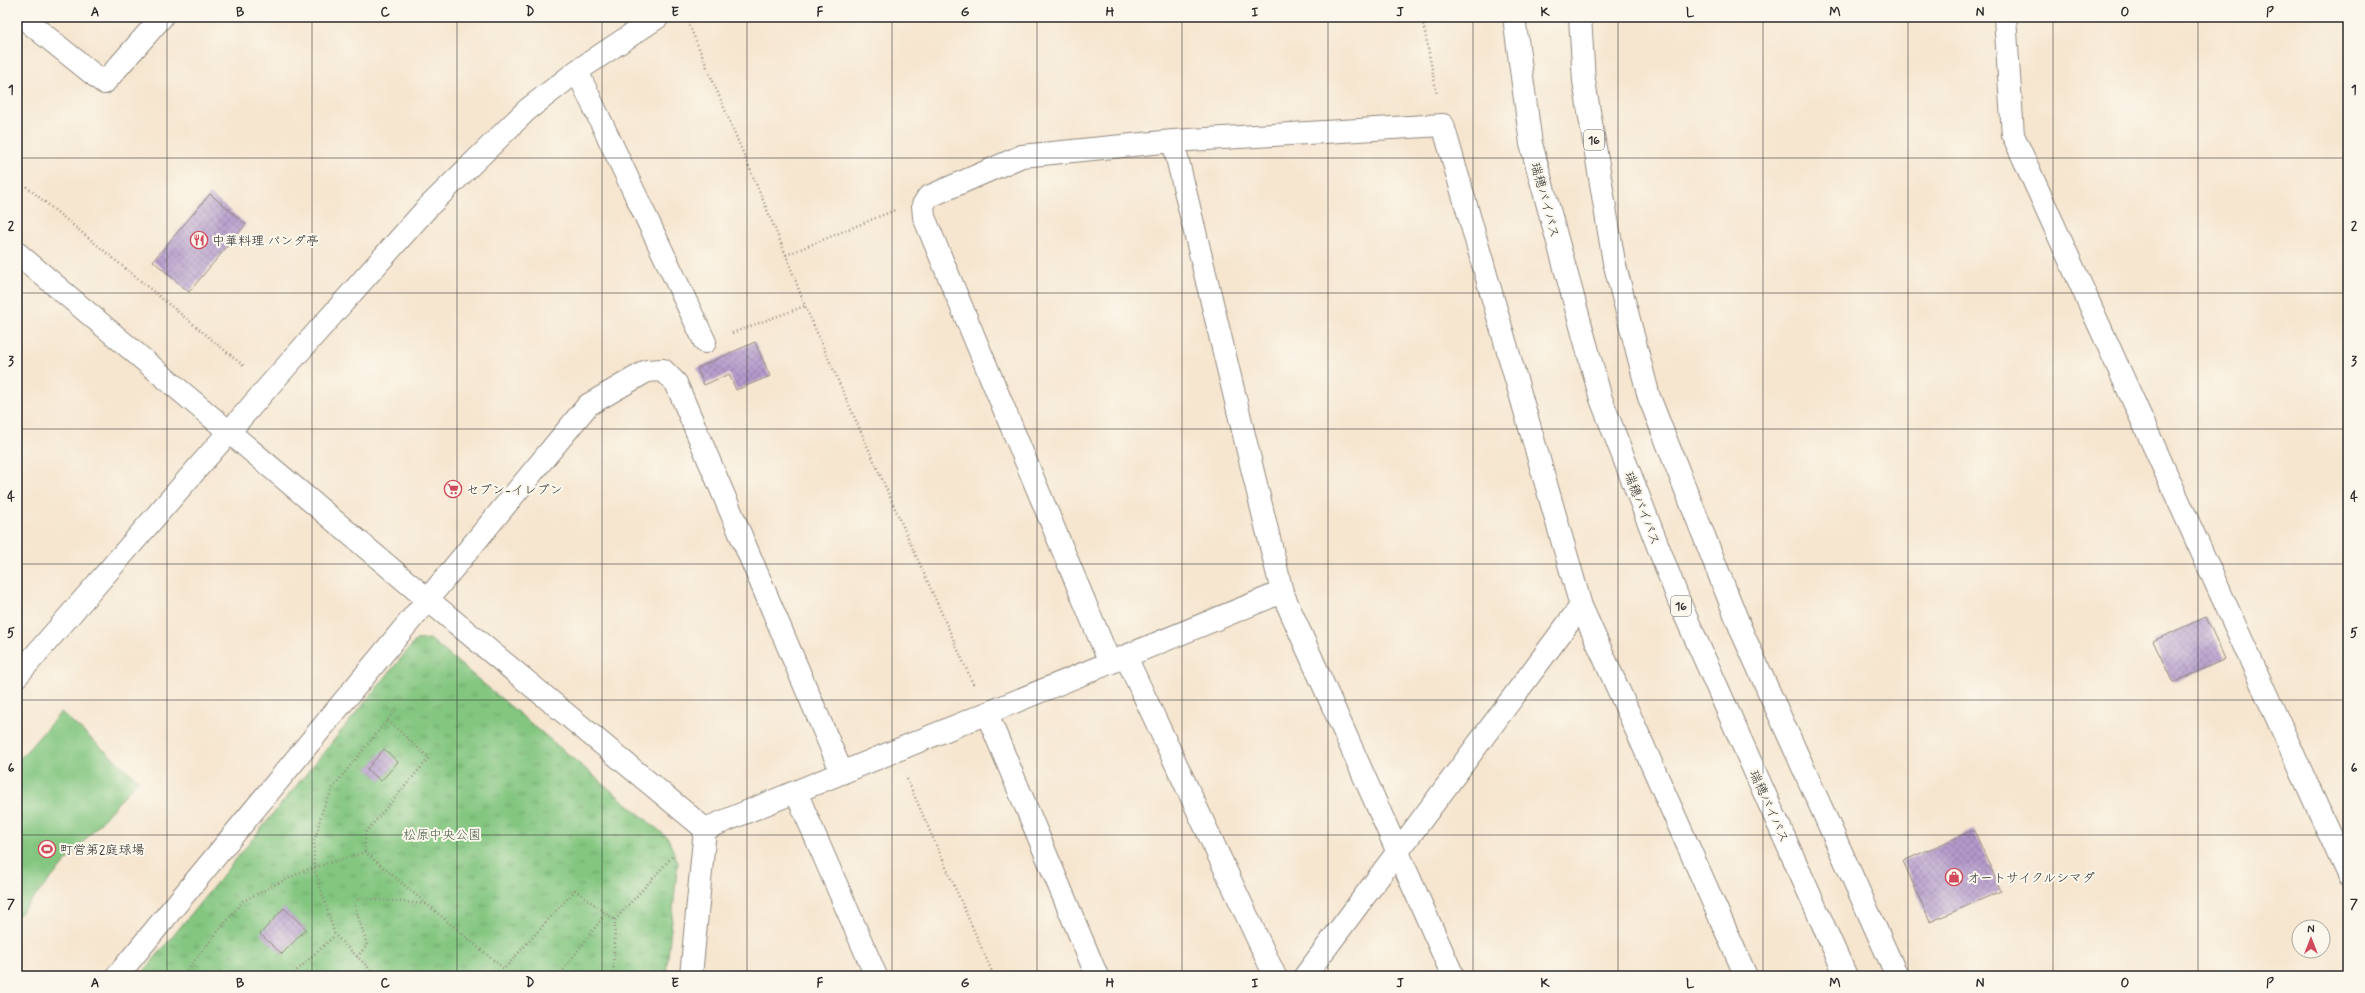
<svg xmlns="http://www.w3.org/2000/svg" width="2365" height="993" font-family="Mynerve,'Klee One',sans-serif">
	<defs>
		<pattern id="park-tufts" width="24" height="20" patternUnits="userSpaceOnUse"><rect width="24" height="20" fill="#83c680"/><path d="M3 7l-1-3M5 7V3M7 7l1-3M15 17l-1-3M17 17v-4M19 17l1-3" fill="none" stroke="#6ba169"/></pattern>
		<pattern id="building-cross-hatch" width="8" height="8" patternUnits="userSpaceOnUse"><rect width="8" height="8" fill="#b49acc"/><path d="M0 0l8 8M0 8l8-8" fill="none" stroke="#937ea6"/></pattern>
	</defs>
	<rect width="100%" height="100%" fill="#fbf7ec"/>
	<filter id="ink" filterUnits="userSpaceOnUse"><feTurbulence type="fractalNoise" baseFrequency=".025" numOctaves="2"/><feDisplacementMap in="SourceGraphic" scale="8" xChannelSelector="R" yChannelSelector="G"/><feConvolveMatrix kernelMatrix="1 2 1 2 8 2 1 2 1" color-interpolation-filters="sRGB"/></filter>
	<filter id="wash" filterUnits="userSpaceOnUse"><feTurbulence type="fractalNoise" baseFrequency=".012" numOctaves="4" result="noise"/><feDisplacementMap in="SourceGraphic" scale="16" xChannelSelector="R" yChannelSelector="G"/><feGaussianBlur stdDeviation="0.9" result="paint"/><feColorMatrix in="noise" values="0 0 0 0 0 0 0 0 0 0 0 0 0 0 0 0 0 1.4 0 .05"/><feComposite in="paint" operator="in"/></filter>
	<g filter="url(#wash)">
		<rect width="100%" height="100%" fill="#f6e6d0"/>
		<path fill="url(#park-tufts)" stroke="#577856" d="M430,639L668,838L678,863L666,976H140L416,640Z"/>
		<path fill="#83c680" stroke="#577856" d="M61,712L138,780L17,917V762Z"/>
		<g id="blocks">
			<path fill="url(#building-cross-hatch)" d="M210,194L246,224L189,292L153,261Z
				M755,342L770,376L736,390L729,374L704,385L697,368Z
				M2206,617L2225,659L2173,683L2153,641Z
				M384,749L398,762L381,781L367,769Z
				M1974,830L2001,891L1930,922L1903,861Z
				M284,908L306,929L282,954L260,934Z"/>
		</g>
	</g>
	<g filter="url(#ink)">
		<use href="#blocks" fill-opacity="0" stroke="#90887e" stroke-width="1"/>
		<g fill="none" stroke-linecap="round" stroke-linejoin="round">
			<defs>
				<path id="minor" d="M22,17L104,83L162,17
					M2005,17L2013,135L2348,875
					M577,71L705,342
					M1173,141L1282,592L1453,976
					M17,253L427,599L705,829
					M1126,657L1275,976
					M1110,663L924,217L923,205L928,197L1022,156L1173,141L1443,125L1581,606L1746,976
					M17,676L268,387L428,207L527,110L577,71L658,17
					M987,714L1097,976
					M796,792L876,976
					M705,829L1282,592
					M117,976L588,405L647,371L663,370L676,383L842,773
					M691,976L705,829
					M1305,976L1581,606"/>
				<path id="highway" d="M1514,17L1531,144L1601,399L1681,606L1846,976
					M1580,17L1584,81L1614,262L1649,397L1742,632L1897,976"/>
			</defs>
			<use href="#minor" stroke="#90887e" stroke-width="24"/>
			<use href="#highway" stroke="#90887e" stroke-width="24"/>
			<path stroke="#90887e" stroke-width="2.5" stroke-dasharray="1 3" stroke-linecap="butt" d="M1422,17L1437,95
				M688,22L786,255L805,306L974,686
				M17,179L245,367
				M786,255L895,210
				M732,333L805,306
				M907,779L994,976
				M365,852V833L429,758L386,719
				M357,957L367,945L354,903L359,898L426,904
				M182,976L243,901L303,871L365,852L504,969L575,890L615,920
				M291,976L335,935
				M377,976L335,935L314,867V844L322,811L334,786L398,707
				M564,976L561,973L606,913
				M613,976L615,920L672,857"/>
			<use href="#minor" stroke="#fff" stroke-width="22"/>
			<use href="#highway" stroke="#fff" stroke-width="22"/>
		</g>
	</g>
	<path fill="none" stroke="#2b2b2b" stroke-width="1" stroke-opacity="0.55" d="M167,17V976M312,17V976M457,17V976M602,17V976M747,17V976M892,17V976M1037,17V976M1182,17V976M1328,17V976M1473,17V976M1618,17V976M1763,17V976M1908,17V976M2053,17V976M2198,17V976M17,158H2348M17,293H2348M17,429H2348M17,564H2348M17,700H2348M17,835H2348"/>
	<defs>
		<symbol id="restaurant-ring" viewBox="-11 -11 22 22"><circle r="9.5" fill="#fbf7ec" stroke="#d1495b" stroke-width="1.5"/><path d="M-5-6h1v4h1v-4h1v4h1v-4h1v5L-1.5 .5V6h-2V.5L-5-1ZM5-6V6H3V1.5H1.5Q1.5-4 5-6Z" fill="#d1495b"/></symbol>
		<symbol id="supermarket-ring" viewBox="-11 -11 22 22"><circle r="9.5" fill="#fbf7ec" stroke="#d1495b" stroke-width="1.5"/><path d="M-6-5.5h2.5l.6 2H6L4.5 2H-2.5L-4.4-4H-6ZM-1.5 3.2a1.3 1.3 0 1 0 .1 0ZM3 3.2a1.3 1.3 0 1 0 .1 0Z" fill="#d1495b"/></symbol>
		<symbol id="stadium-ring" viewBox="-11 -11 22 22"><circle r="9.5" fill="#fbf7ec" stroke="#d1495b" stroke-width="1.5"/><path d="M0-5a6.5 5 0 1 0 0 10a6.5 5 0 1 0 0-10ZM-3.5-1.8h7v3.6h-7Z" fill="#d1495b"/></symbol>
		<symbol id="shop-ring" viewBox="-11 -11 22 22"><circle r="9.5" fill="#fbf7ec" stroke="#d1495b" stroke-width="1.5"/><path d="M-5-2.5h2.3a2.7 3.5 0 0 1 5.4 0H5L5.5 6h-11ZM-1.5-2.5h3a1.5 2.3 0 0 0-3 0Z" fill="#d1495b"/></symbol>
	</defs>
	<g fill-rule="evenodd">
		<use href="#restaurant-ring" x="189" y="230" width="20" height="20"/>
		<use href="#supermarket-ring" x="443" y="479" width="20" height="20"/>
		<use href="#stadium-ring" x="37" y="839" width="20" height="20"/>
		<use href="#shop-ring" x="1944" y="867" width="20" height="20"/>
	</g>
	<g text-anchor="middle" stroke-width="4" stroke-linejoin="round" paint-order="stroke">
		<g fill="#fbf7ec" stroke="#696865" stroke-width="1">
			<rect x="1584" y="130" width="20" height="20" rx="3"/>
			<rect x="1671" y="596" width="20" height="20" rx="3"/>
		</g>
		<g font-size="12" font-weight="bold" fill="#2b2b2b">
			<text x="1594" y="144">16</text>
			<text x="1681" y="610">16</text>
		</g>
		<g font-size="13" fill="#2b2b2b" stroke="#fbf7ec">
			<text transform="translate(1546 200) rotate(75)" y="5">瑞穂バイパス</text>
			<text transform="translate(1643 508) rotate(69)" y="5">瑞穂バイパス</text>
			<text transform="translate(1770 806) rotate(66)" y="5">瑞穂バイパス</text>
		</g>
		<g font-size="13" fill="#2b2b2b" stroke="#fbf7ec" text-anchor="start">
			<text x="212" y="245">中華料理 パンダ亭</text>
			<text x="466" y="494">セブン-イレブン</text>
			<text x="60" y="854">町営第2庭球場</text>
			<text x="1967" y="882">オートサイクルシマダ</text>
		</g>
		<g font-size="13" fill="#455a44" stroke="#fbf7ec">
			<text x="442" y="839">松原中央公園</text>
		</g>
	</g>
	<rect width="2365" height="993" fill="none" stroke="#fbf7ec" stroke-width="44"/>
	<g transform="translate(2311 939)"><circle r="19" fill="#fbf7ec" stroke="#a8a59f"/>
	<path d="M0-3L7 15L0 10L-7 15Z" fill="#d1495b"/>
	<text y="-6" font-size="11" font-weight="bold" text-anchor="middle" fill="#2b2b2b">N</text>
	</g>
	<rect x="22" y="22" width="2321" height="949" fill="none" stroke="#2b2b2b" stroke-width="1.5"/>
	<g font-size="13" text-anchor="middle" font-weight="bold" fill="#2b2b2b">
		<text x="95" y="16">A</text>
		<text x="240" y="16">B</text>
		<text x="385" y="16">C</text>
		<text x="530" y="16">D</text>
		<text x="675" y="16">E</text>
		<text x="820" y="16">F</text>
		<text x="965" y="16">G</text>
		<text x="1110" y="16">H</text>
		<text x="1255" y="16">I</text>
		<text x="1400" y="16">J</text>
		<text x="1545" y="16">K</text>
		<text x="1690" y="16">L</text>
		<text x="1835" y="16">M</text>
		<text x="1980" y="16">N</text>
		<text x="2125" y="16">O</text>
		<text x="2270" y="16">P</text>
		<text x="11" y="94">1</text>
		<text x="2354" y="94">1</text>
		<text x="11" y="230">2</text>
		<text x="2354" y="230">2</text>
		<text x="11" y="365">3</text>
		<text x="2354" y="365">3</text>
		<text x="11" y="501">4</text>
		<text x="2354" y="501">4</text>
		<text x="11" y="637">5</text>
		<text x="2354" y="637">5</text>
		<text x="11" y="772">6</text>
		<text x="2354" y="772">6</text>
		<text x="11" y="908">7</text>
		<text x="2354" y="908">7</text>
		<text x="95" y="987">A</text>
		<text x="240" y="987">B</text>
		<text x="385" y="987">C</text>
		<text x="530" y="987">D</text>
		<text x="675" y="987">E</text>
		<text x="820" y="987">F</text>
		<text x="965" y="987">G</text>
		<text x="1110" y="987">H</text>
		<text x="1255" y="987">I</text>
		<text x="1400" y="987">J</text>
		<text x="1545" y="987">K</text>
		<text x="1690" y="987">L</text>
		<text x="1835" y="987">M</text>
		<text x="1980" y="987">N</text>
		<text x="2125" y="987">O</text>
		<text x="2270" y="987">P</text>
	</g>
</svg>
